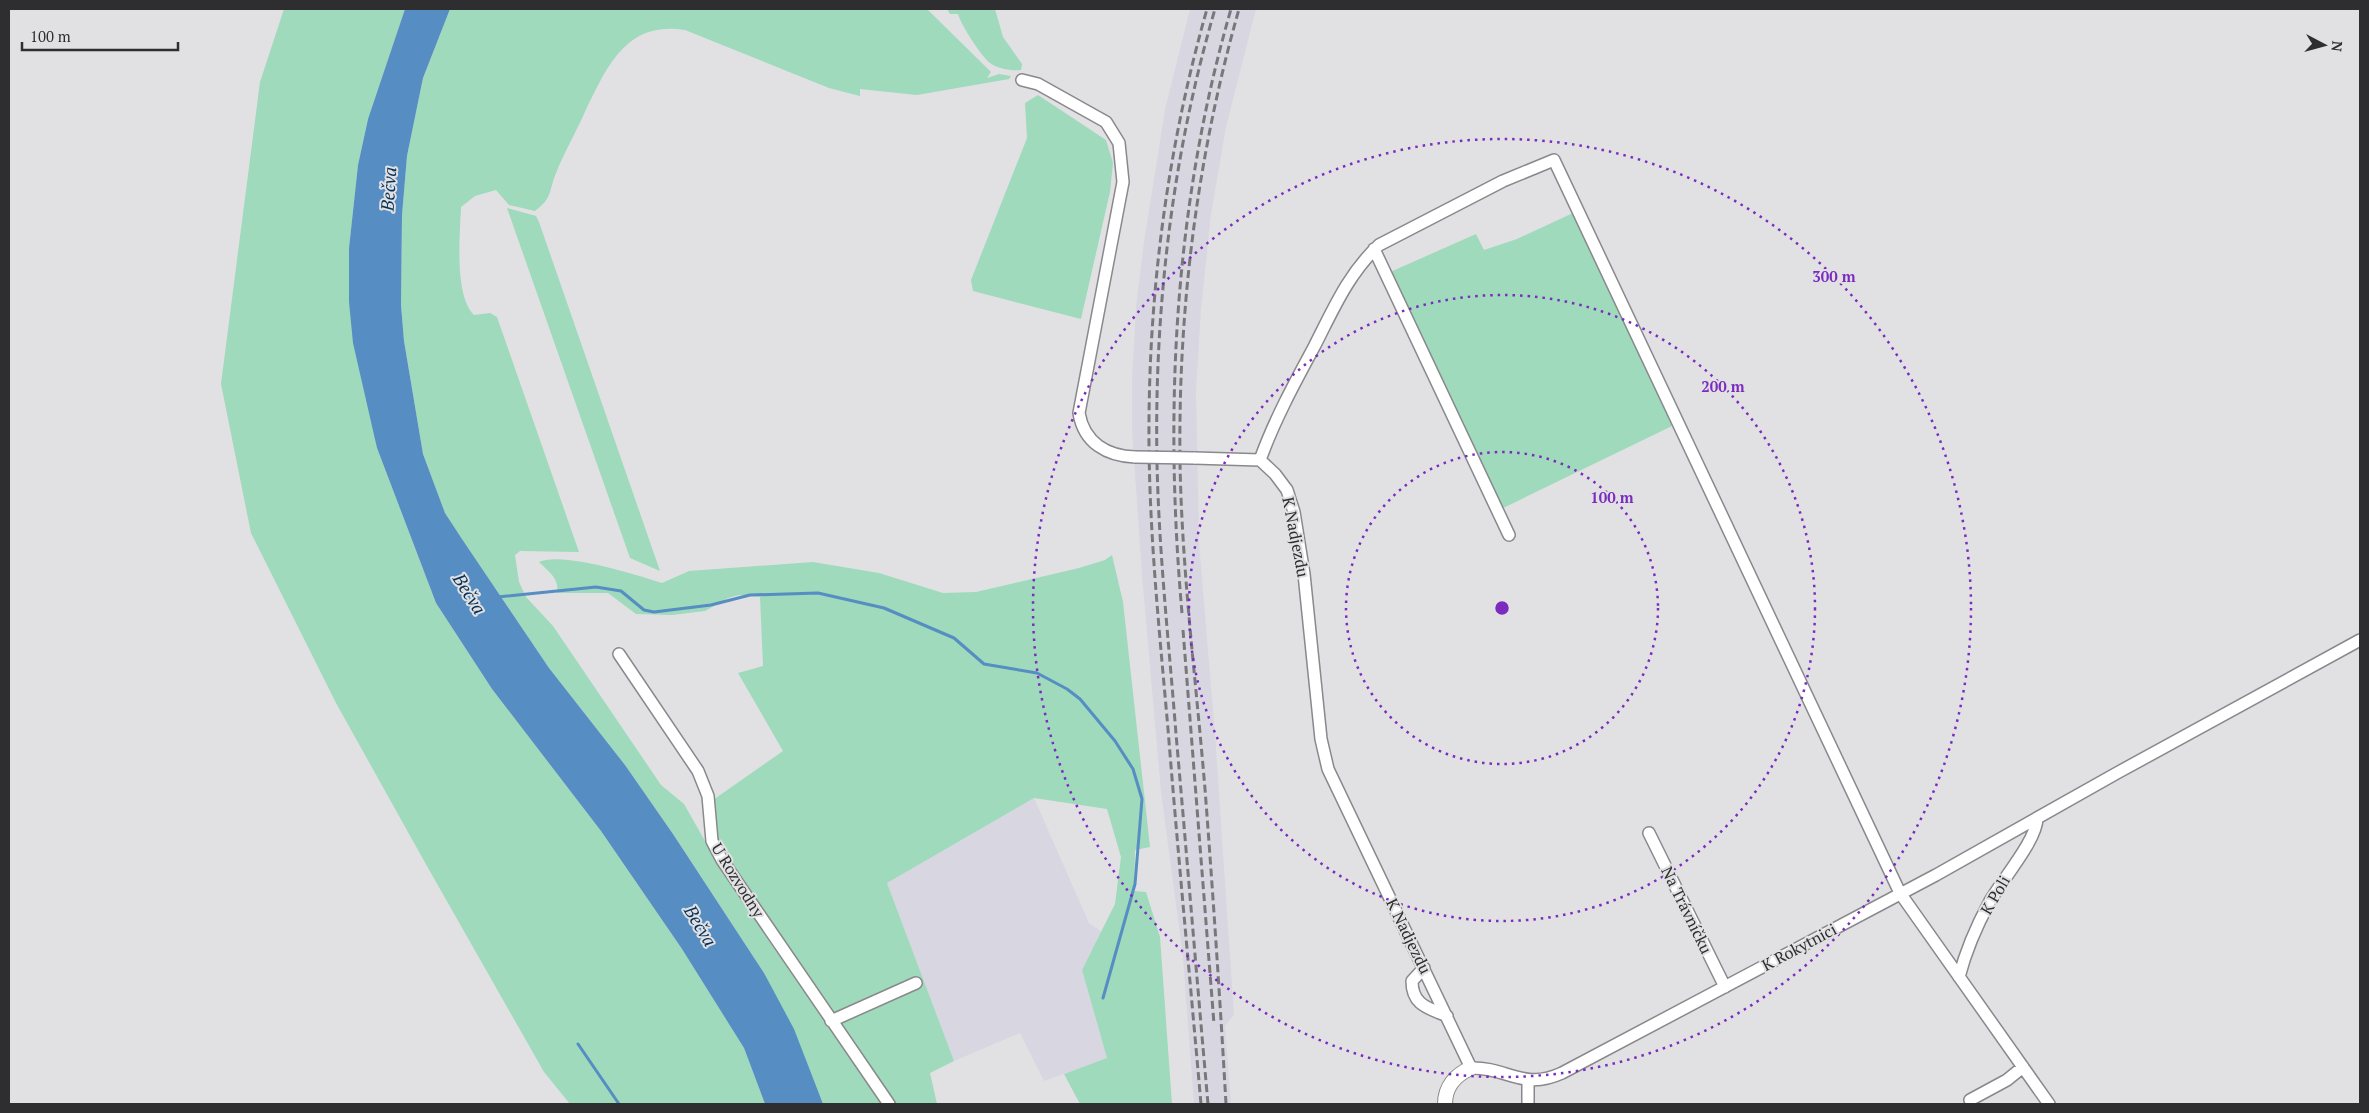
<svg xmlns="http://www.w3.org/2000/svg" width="2369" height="1113" font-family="'PT Serif',serif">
	<rect width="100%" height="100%" fill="#e1e1e4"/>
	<path fill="#d8d6e0" d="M1190,9H1256L1226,127L1211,214L1201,309L1196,390L1199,542L1215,734L1234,1015L1225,1026L1231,1104H1194L1183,957L1161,792L1142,575L1132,430V378L1136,307L1144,242L1165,110Z
		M1034,798L1089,923L1102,932L1082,970L1107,1058L1044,1081L1020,1033L954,1061L887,883Z"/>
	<path fill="#9edabb" d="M284,9H405L368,119L358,165L349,248V302L377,448L436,603L492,689L601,831L682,949L744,1048L765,1104H570L544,1072L423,859L336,703L251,533L221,384L260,82Z
		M450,9H927L991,72L987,78L999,74L1011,76L1009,79L917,95L860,89V96L829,88L685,30C625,20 606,69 584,114C575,134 564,153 556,173C548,193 553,197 535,211L509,205L496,190L475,196L461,207C460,235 454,295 474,315L490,313L497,317L579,552L520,551L515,555L519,582L526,597L553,626L661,785L684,804L705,841L715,829L713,800L783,751L738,673L763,666L760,597L739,595L728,598L705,611L672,615L636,614L608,593H557C560,579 548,571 539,562C561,551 638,575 662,583L689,571L813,562L879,573L943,593L976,592L1079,568L1105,560L1112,555L1123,602L1150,847L1135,850L1134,891L1146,892L1160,937L1172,1104H1080L1064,1074L1107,1058L1082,970L1115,904L1121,857L1107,809L1034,798L887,883L954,1061L930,1073L937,1104H823L764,973L673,834L625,765L549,668L462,539L445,513L423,454L404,341L401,305L402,215L407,156L423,78Z
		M947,9H995L1003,37L1022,64L1021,70C1012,71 998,69 990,63C981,56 961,25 958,14H950Z
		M1038,95L1106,140L1113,163L1110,192L1081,319L973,291L971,280L1027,138L1025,103Z
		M507,208L536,216L539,222L660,571L630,558Z
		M1573,213L1672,426L1499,510L1388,273L1476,234L1484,250L1517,239Z"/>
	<path fill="#568dc2" d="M405,9H450L423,78L407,156L402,215L401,305L404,341L423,454L445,513L462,539L549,668L625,765L673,834L764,973L794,1029L823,1104H765L744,1048L682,949L601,831L492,689L436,603L377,448L353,343L349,302V248L358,165L368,119Z"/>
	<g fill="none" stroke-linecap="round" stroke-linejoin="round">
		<path stroke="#568dc2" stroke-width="3" d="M497,597L596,587L621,591L644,610L654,612L711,605L750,595L818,593L884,608L954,638L984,664L1037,673L1067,689L1080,699L1115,741L1133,769L1142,799L1135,884L1103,998
			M578,1044L619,1104"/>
		<defs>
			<path id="minor" d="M1022,80L1038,84L1106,122L1119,143L1123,182L1079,413C1084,443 1107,456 1135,457
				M1374,249L1509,535
				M1194,458L1260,460L1275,474L1287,490L1294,512L1304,574L1321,739L1328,769L1471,1068C1507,1067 1523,1091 1562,1073L1936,875L2117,773L2360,640
				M1260,460C1274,421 1294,384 1314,347C1333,310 1348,274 1379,245L1503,181L1554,160L1900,893L2049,1104
				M619,654L698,771L708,796L712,841L722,860L889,1104
				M1649,833L1725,987
				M1424,968L1412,981C1412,1005 1428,1008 1447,1016
				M1959,977C1966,950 1977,925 1990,901C2002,880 2037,840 2037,818
				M831,1021L916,983
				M1528,1080V1104
				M1970,1100L2007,1080L2023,1067"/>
			<path id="tertiary" d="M1445,1104C1445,1087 1455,1075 1471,1068"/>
		</defs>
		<use href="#minor" stroke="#89888c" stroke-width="14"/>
		<use href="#tertiary" stroke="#89888c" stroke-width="16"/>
		<use href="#minor" stroke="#fff" stroke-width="11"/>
		<use href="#tertiary" stroke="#fff" stroke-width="14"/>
		<path stroke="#78787b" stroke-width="3" stroke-dasharray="8 4" stroke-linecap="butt" d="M1182,613C1164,409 1174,206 1231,9
			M1183,630L1214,1024
			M1201,1104C1190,979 1178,854 1168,729C1159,626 1148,523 1149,419C1150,281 1169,142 1207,9
			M1208,1104C1197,981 1187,858 1176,734C1169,644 1159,554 1157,463C1154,310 1172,156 1215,9
			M1226,1104C1220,999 1213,894 1205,789C1196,681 1182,572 1180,463C1178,309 1197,157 1239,9"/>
		<defs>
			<path id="minor-bridge" d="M1135,457L1194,458"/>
		</defs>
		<use href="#minor-bridge" stroke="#89888c" stroke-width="14" stroke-linecap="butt"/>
		<use href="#minor-bridge" stroke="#fff" stroke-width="11"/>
	</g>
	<g fill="none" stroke="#7b2cbf" stroke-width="2.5" stroke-dasharray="2.5 5">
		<circle cx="1502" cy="608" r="156"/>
		<circle cx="1502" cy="608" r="313"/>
		<circle cx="1502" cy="608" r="469"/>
	</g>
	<g text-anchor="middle" stroke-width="4" stroke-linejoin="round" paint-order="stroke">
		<g font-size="16" fill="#2e2e30" stroke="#e1e1e4">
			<text transform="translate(1296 537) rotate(79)" y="6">K Nadjezdu</text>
			<text transform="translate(738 880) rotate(58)" y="6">U Rozvodny</text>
			<text transform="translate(1995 895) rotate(-60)" y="6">K Poli</text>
			<text transform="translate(1687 910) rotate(64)" y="6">Na Trávníčku</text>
			<text transform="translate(1409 936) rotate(64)" y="6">K Nadjezdu</text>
			<text transform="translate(1799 947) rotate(-28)" y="6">K Rokytnici</text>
		</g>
		<g font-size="18" font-style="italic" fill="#063155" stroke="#e1e1e4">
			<text transform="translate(389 189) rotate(-86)" y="6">Bečva</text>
			<text transform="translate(469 594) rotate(58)" y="6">Bečva</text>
			<text transform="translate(700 926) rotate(59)" y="6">Bečva</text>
		</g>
	</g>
	<circle cx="1502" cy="608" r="8" fill="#7b2cbf" stroke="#e1e1e4" stroke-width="2.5"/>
	<g font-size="15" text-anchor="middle" font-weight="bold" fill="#7b2cbf" stroke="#e1e1e4" stroke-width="4" stroke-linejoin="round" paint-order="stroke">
		<text x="1834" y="282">300 m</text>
		<text x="1723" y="392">200 m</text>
		<text x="1612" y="503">100 m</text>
	</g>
	<rect width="2369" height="1113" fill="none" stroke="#2e2e30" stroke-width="20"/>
	<g transform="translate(2324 45) rotate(96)" stroke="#e1e1e4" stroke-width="4" paint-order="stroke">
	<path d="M0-4L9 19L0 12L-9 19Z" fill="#2e2e30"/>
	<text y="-8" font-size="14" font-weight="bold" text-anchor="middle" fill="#2e2e30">N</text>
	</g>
	<path d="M22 42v8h156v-8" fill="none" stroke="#2e2e30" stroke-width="2.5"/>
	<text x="30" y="42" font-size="15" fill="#2e2e30" stroke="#e1e1e4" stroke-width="4" paint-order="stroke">100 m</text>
</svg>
